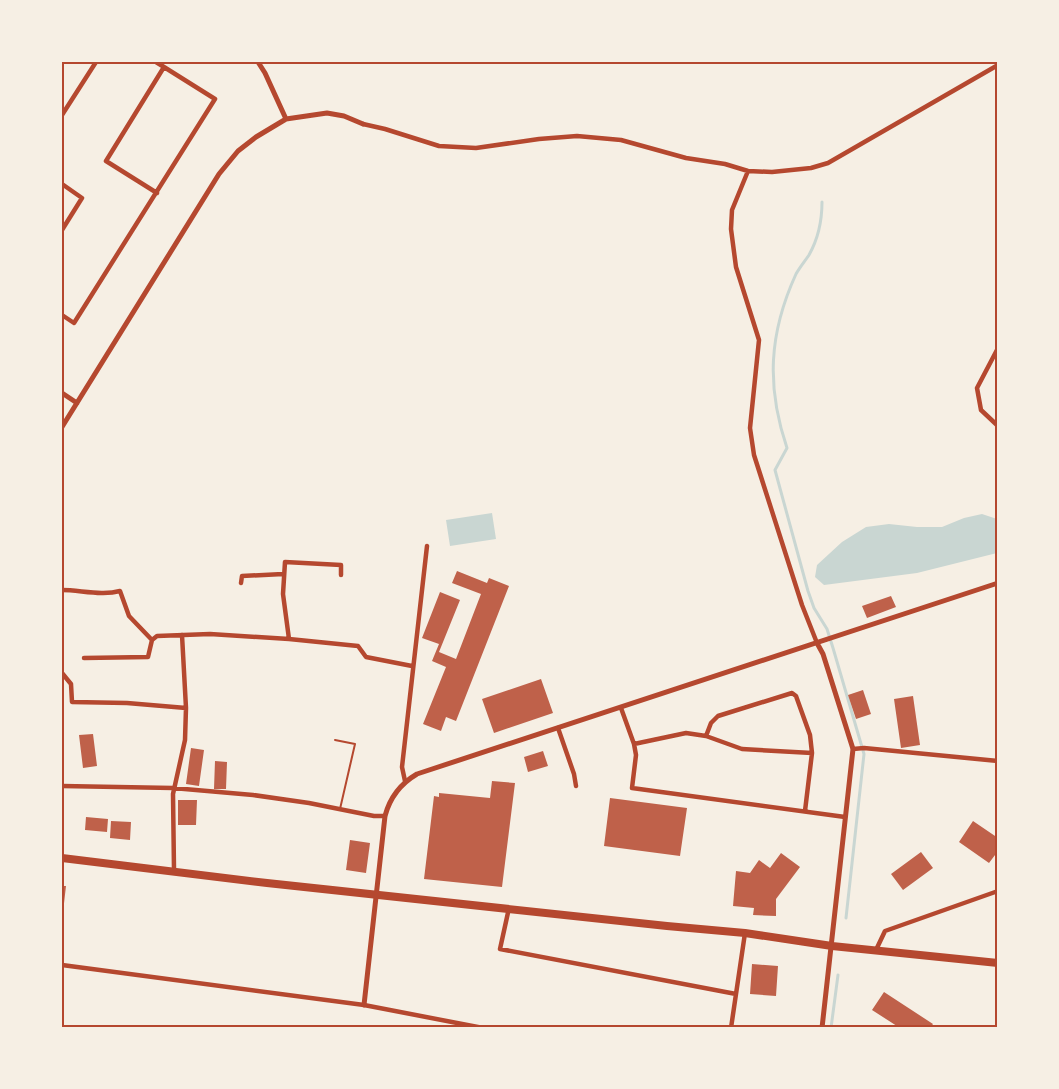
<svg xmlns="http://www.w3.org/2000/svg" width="1059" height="1089" font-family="'Golos Text',sans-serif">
	<rect width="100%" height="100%" fill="#f6efe4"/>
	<path fill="#c9d6d2" d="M492,513L496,539L450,546L446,520Z
		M982,514L997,519V553L917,573L824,585L815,577L817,565L842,542L866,527L889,524L917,527H942L964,518Z"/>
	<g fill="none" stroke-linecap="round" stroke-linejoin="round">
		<path stroke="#c9d6d2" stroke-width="3" d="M822,202C822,219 818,239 809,255C805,261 800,267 796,274C769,333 766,386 787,448L775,470L808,591L814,608L827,629L833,648L864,754L846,918
			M831,1028L838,975"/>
	</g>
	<path fill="#bf614a" d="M457,571L487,583L489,578L509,586L456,721L446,717L441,731L423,724L446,667L432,661L439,644L422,638L440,592L460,600L439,652L456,659L481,594L452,583Z
		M891,596L896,607L867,618L862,606Z
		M541,679L553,713L494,733L482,699Z
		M863,690L871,714L856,719L848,695Z
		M913,696L920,745L901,748L894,699Z
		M93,734L97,766L83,768L79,735Z
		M191,748L204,750L199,786L186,784Z
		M543,751L548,766L528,772L524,757Z
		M215,761L227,762L226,789H214Z
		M492,781L515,783L502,887L424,879L434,796L439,797V793L490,798Z
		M610,798L687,808L680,856L604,846Z
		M178,800H197L196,825H178Z
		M86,817L108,819L107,832L85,830Z
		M111,821L131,822L130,840L110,838Z
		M973,821L998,838V851L989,863L959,842Z
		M350,840L370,843L366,873L346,870Z
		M921,852L933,868L903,890L891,874Z
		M781,853L800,867L776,899V916L753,915L754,908L733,906L736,871L750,873L759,860L770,868Z
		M62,886H66L63,912H62Z
		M752,964L778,966L776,996L750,994Z
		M884,992L933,1024L930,1028H900L872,1010Z"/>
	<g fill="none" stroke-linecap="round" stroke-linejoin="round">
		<path stroke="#b5482f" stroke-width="2" d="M335,740L355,744L340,809"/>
		<path stroke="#b5482f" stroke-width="4.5" d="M62,115L96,62
			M363,124L385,129L439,146L476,148L539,139L577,136L621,140L686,158L725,164L748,171L772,172L811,168L828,163L998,65
			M748,171L732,210L731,229L736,267L759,340L750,428L754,455L802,605L817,643
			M62,184L82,198L62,230
			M157,193L106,161L164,67
			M62,315L74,323L215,99L156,62
			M998,348L977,388L981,410L998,426
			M241,583L242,576L283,574
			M62,590C80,590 102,596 120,591L129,616L152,640
			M289,639L283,594L285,562L341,565V575
			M84,658L148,657L152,640L157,636L210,634L289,639L358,646L366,657L412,666
			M62,673L71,684L72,702L127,703L186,708
			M621,708L634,744L636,755L632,788L845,817
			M558,728L574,774L576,786
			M706,736L711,723L718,716L792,693L796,696L810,735L812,753L805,811
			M634,744L686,733L706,736L742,749L812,753
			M853,749L864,748L998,761
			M405,781L402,767L427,546
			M62,786L173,788L253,795L309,803L374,816H385
			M174,870L173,794L185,740L186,708L182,635
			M509,908L500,949L736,994
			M876,950L885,931L998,891
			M62,965L364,1005L483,1028
			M731,1028L745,933"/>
		<path stroke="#b5482f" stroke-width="5" d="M258,62L265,73L286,119
			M62,393L77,403
			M62,427L219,174L238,151L256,137L286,119L327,113L344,116L363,124
			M817,643L823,654L853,749L822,1028
			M364,1005L385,816C390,797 400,784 417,774L998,583"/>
		<path stroke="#b5482f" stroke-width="8" d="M62,858L267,883L667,926L745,933L832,946L998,963"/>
	</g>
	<rect width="1059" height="1089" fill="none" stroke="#f6efe4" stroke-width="126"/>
	<rect x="63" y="63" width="933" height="963" fill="none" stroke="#b5482f" stroke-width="2"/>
</svg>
